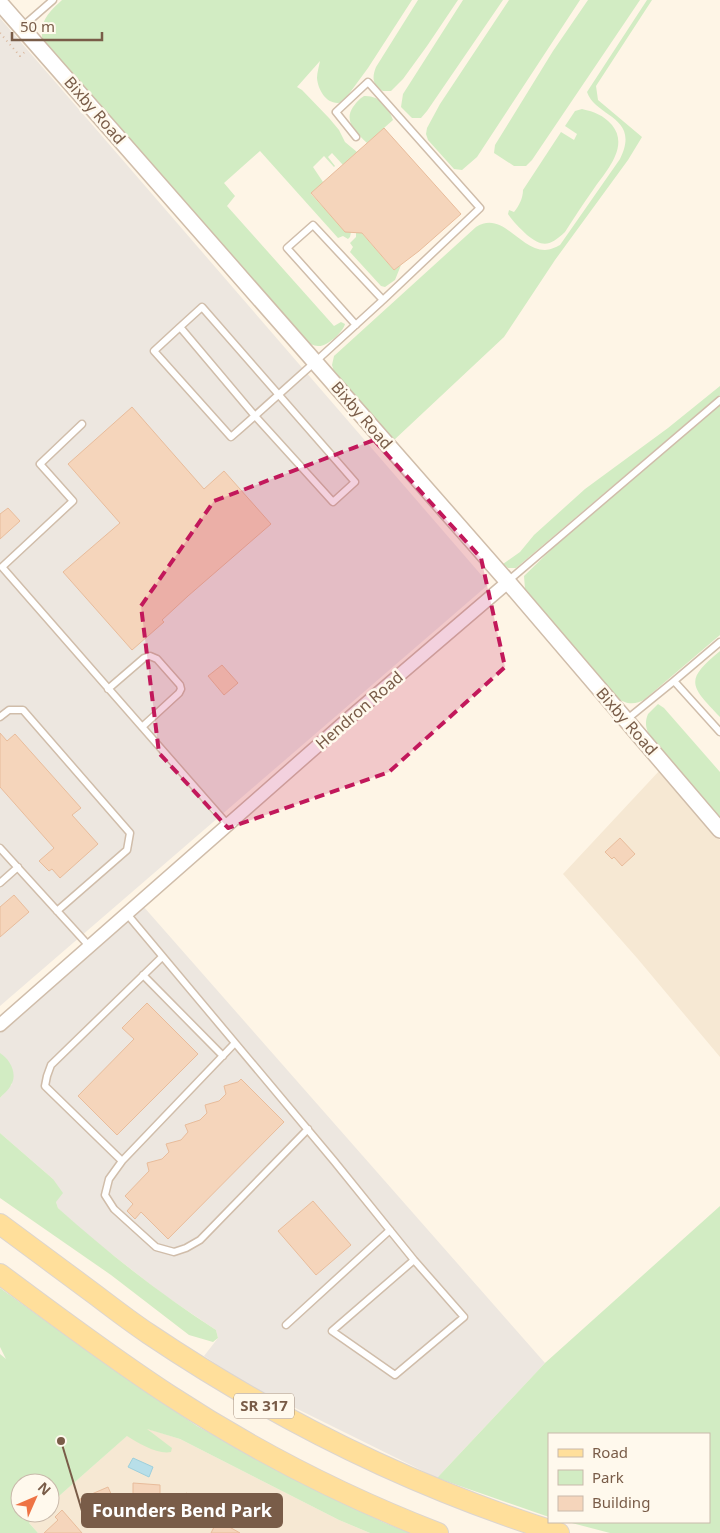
<svg xmlns="http://www.w3.org/2000/svg" width="720" height="1533" font-family="'Noto Sans',sans-serif">
	<rect width="100%" height="100%" fill="#fef5e6"/>
	<path fill="#f6e8d3" d="M660,770L720,840V1057L637,958L563,874Z
		M142,1427L180,1439L339,1520L370,1533H38L29,1523L40,1513H50V1504L129,1434Z"/>
	<path fill="#ede7e0" d="M0,18L489,584L0,1006Z
		M143,906L545,1363L437,1478L249,1385L204,1356L218,1338L216,1330L164,1295L86,1234L58,1208L56,1202L53,1179L0,1133V1098L12,1084L0,1053V1032Z"/>
	<path fill="#d2ecc3" d="M62,0H412L368,68L343,102C328,107 318,91 317,78C317,72 319,67 320,61L297,87L302,90L329,118L339,130L345,142L357,152L343,165L332,153L328,157L335,166L334,167L324,156L313,167L323,182L311,194L346,232L349,230L351,232L350,237L348,239L343,236L338,238L260,151L224,183L235,196L227,206L334,326L341,322L345,324C343,332 327,347 318,346C313,346 310,343 307,342L43,42C38,22 49,12 62,0Z
		M418,0H458L427,46L403,79L391,91H383C372,85 372,77 376,67Z
		M463,0H503L427,111L421,118H412L401,107L403,94Z
		M509,0H580L477,157L462,170L454,169L428,140L426,134L427,128L440,104Z
		M588,0H640L532,160L526,166H514L494,153L495,145L553,51Z
		M647,0H652L596,86L598,100L642,137L628,160L555,260L504,337L393,441L335,375L332,365L334,356L476,227C503,210 519,250 545,250C550,250 556,247 560,245L620,159C641,116 596,118 587,92Z
		M364,96C379,95 389,107 393,120L367,143C357,133 343,122 353,107C357,102 359,99 364,96Z
		M582,109C595,112 603,115 612,125C630,147 605,172 593,190C583,204 574,218 565,232C550,246 543,248 527,235C520,228 514,223 508,214L509,210L514,212C519,206 523,198 523,190L561,132L574,140L577,134L565,126L575,111Z
		M360,231L394,270L401,265L395,280L385,287L381,286L350,252L353,247L350,243L356,237V233Z
		M720,386V395L516,568H508L503,564L520,552L534,535L585,489L668,428Z
		M720,403V635L645,699C633,707 622,703 612,694L528,594L525,589L524,576L559,542Z
		M720,651V717C689,685 685,680 720,651Z
		M658,704L664,708L720,772V819L655,744C648,734 643,726 648,714Z
		M0,1053C10,1059 18,1074 11,1085C9,1090 3,1094 0,1098Z
		M0,1133L53,1179L63,1193L56,1202L58,1208C107,1252 160,1294 216,1330L218,1338L213,1342L189,1335L111,1275L0,1198Z
		M720,1206V1533H610L568,1522H709V1434H549V1517L437,1478L545,1363Z
		M0,1288L108,1366L197,1426L301,1483L385,1523L410,1533H370L339,1520L180,1439L147,1429L172,1448L171,1452C158,1455 138,1443 127,1436L50,1504V1483H20V1513H40L29,1523L38,1533H0V1354L6,1359L0,1347Z"/>
	<path fill="#b8dfe9" stroke="#9ecfdb" d="M133,1458L153,1467L149,1477L128,1467Z"/>
	<path fill="#f5d5bb" stroke="#e8bc9b" d="M384,128L461,214L419,251L394,270L362,233L345,232L311,193Z
		M132,407L204,489L224,471L271,524L188,596L162,620L164,622L132,650L63,572L120,523L68,464Z
		M8,508L20,521L0,539V514Z
		M222,665L238,683L224,695L208,676Z
		M0,733L7,741L15,734L81,808L72,815L98,844L60,878L52,869L49,871L39,861L54,848L0,787Z
		M620,838L635,854L622,866L614,857L612,859L605,852Z
		M14,895L29,912L0,937V907Z
		M147,1003L198,1054L117,1135L78,1096L134,1039L122,1028Z
		M241,1079L284,1122L168,1239L141,1212L135,1219L127,1211L133,1204L125,1196L149,1171L147,1163L162,1159L169,1152L166,1144L181,1140L188,1132L185,1125L200,1120L207,1113L205,1105L219,1101L226,1094L224,1086L238,1082Z
		M313,1201L351,1245L316,1275L278,1231Z
		M133,1483L160,1485V1500H162V1513H148V1509L142,1510V1506H133Z
		M108,1487L120,1514L108,1519L104,1510L88,1517L80,1499Z
		M186,1493L207,1503L203,1512L240,1533H211L214,1527L177,1510Z
		M62,1510L82,1533H44L58,1520L55,1517Z"/>
	<g fill="none" stroke-linecap="round" stroke-linejoin="round">
		<defs>
			<path id="service" d="M22,27L53,0
				M356,137L336,112L368,82L480,208L383,300
				M180,327L202,307L355,482L333,502L255,416L180,327L154,351L231,437C282,392 333,346 383,300L313,225L287,248L356,325
				M82,424L40,464L73,501L2,567L228,825
				M508,581L720,400
				M674,681L720,642
				M108,689L144,658L150,656L157,659L180,685L181,689L179,693L142,727
				M0,717L9,710H23L130,833L127,850L57,911
				M626,720L674,681L720,732
				M0,848L90,947
				M0,883L18,867
				M127,914L334,1161L414,1260L464,1317L395,1375L332,1331L414,1260
				M162,957L51,1065L47,1076L45,1086L122,1161L235,1043
				M143,975L223,1056
				M122,1161L109,1179L105,1195L114,1209L156,1247L174,1252L186,1248L200,1240L308,1129
				M286,1325L390,1230"/>
			<path id="minor" d="M0,1025L348,719L508,582"/>
			<path id="tertiary" d="M0,3L508,582L720,830"/>
			<path id="primary" d="M0,1224C32,1248 65,1272 97,1296C114,1309 131,1322 149,1334C277,1420 411,1487 559,1533
				M0,1274C56,1316 111,1357 169,1395C253,1450 345,1497 438,1533"/>
		</defs>
		<use href="#service" stroke="#d0bdaa" stroke-width="9"/>
		<use href="#minor" stroke="#d0bdaa" stroke-width="15"/>
		<use href="#tertiary" stroke="#d0bdaa" stroke-width="18"/>
		<use href="#primary" stroke="#dcd5cf" stroke-width="22"/>
		<path stroke="#dab89e" stroke-width="2" stroke-dasharray="1 4" stroke-linecap="butt" d="M0,33L20,56L26,51"/>
		<use href="#service" stroke="#fff" stroke-width="6"/>
		<use href="#minor" stroke="#fff" stroke-width="12"/>
		<use href="#tertiary" stroke="#fff" stroke-width="15"/>
		<use href="#primary" stroke="#ffdf9b" stroke-width="20"/>
	</g>
	<path fill="#c2185b" fill-opacity="0.2" stroke="#c2185b" stroke-width="4" stroke-dasharray="10 6" stroke-linejoin="round" d="M374,440L481,558L505,667L389,772L228,828L159,753L141,606L214,501Z"/>
	<g text-anchor="middle" stroke-width="5" stroke-linejoin="round" paint-order="stroke">
		<rect fill="#fff9ed" stroke="#a18b7a" stroke-width="1" x="234" y="1393.5" width="60" height="25" rx="4"/>
		<g font-size="15" font-weight="bold" fill="#795c48">
			<text x="264" y="1411">SR 317</text>
		</g>
		<g font-size="16" fill="#795c48" stroke="#fff9ed">
			<text transform="translate(95 110) rotate(49)" y="6">Bixby Road</text>
			<text transform="translate(362 415) rotate(49)" y="6">Bixby Road</text>
			<text transform="translate(359 710) rotate(-41)" y="6">Hendron Road</text>
			<text transform="translate(627 721) rotate(49)" y="6">Bixby Road</text>
		</g>
	</g>
	<path fill="none" stroke="#795c48" stroke-width="2" d="M61 1441L82 1511"/>
	<circle fill="#795c48" stroke="#fff9ed" stroke-width="2" cx="61" cy="1441" r="5"/>
	<rect fill="#795c48" stroke="#795c48" stroke-width="2" x="82" y="1494" width="200" height="33" rx="5"/>
	<g font-size="18" text-anchor="middle" font-weight="bold" fill="#fff">
		<text x="182" y="1517">Founders Bend Park</text>
	</g>
	<rect x="548" y="1433" width="162" height="90" fill="#fff9ed" stroke="#c9baab"/>
	<rect x="558" y="1449" width="25" height="8" fill="#ffdf9b" stroke="#c9baab"/>
	<text x="592" y="1458" font-size="15" fill="#795c48">Road</text>
	<rect x="558" y="1470" width="25" height="15" fill="#d2ecc3" stroke="#c9baab"/>
	<text x="592" y="1483" font-size="15" fill="#795c48">Park</text>
	<rect x="558" y="1496" width="25" height="15" fill="#f5d5bb" stroke="#c9baab"/>
	<text x="592" y="1508" font-size="15" fill="#795c48">Building</text>
	<g transform="translate(35 1498) rotate(45)"><circle r="24" fill="#fff9ed" stroke="#c9baab"/>
	<path d="M0-4L9 19L0 12L-9 19Z" fill="#ee7344"/>
	<text y="-8" font-size="14" font-weight="bold" text-anchor="middle" fill="#795c48">N</text>
	</g>
	<path d="M12 32v8h90v-8" fill="none" stroke="#795c48" stroke-width="2.5"/>
	<text x="20" y="32" font-size="15" fill="#795c48" stroke="#fff9ed" stroke-width="4" paint-order="stroke">50 m</text>
</svg>
